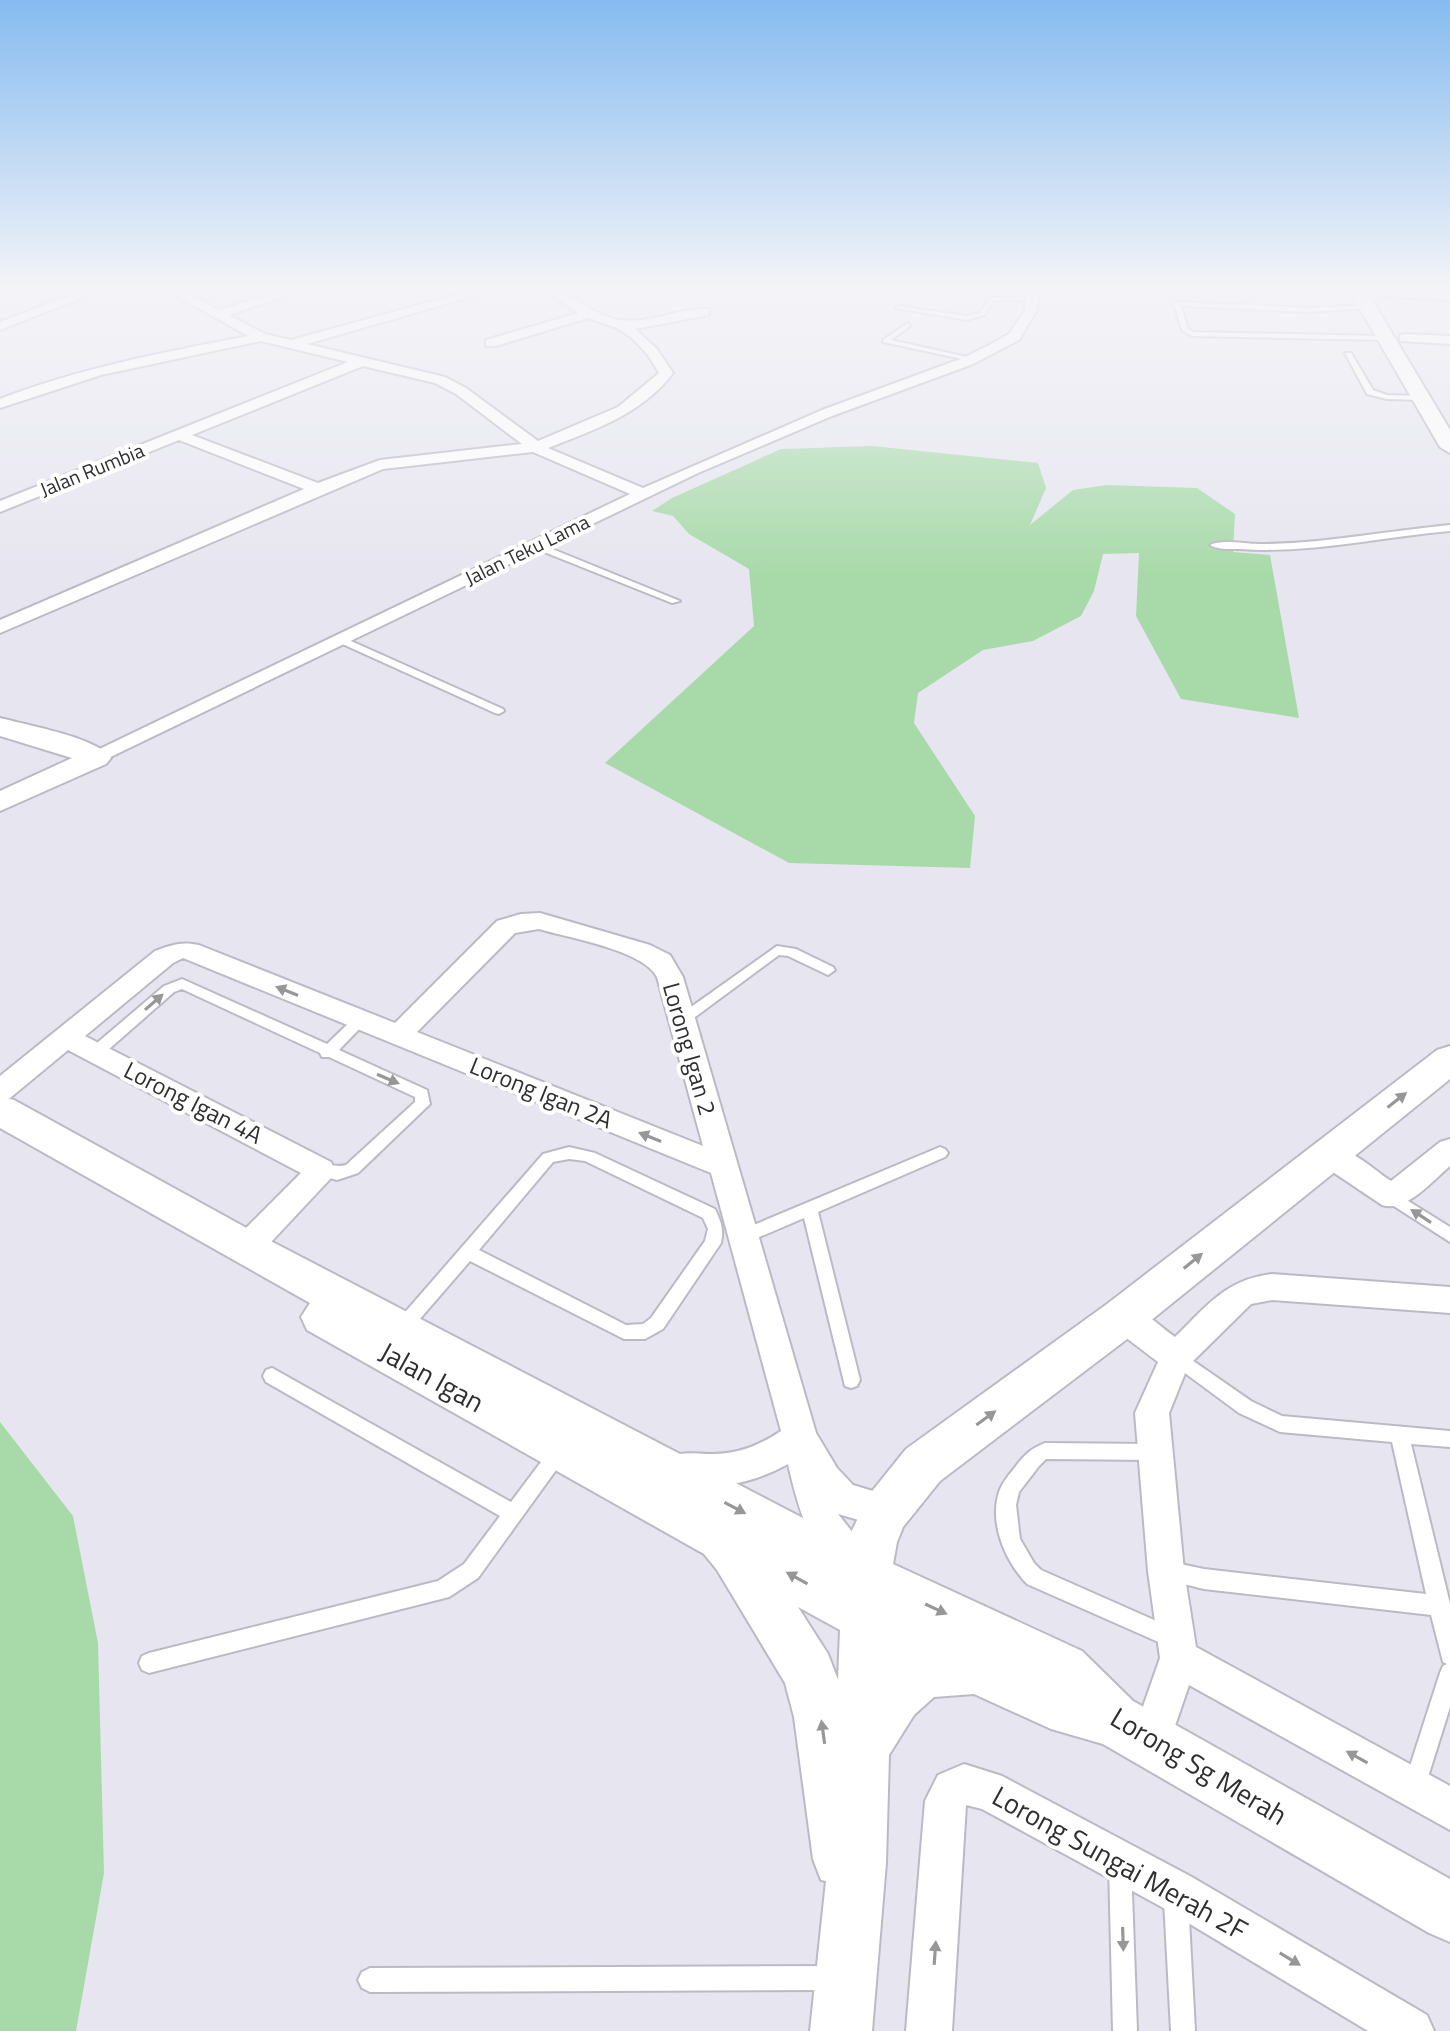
<svg xmlns="http://www.w3.org/2000/svg" width="1450" height="2031" font-family="'Titillium Web',sans-serif">
	<rect width="100%" height="100%" fill="#e7e6f0"/>
	<path fill="#a8daa9" d="M872,446L1038,463L1046,488L1030,525L1073,490L1107,485L1197,488L1235,514L1233,552L1270,555L1299,718L1181,699L1136,616L1139,553L1103,554L1094,591L1081,616L1033,641L983,650L918,693L914,723L975,816L970,868L789,863L605,763L754,626L749,569L689,534L673,516L652,511L672,498L781,449Z
		M0,1422L73,1516L98,1643L104,1873L76,2031H0Z"/>
	<g fill="none" stroke-linecap="round" stroke-linejoin="round">
		<defs>
			<path id="lane" d="M1032,296L1034,299L994,301L984,315L966,320L896,308L899,306L966,316L980,313L990,298Z
				M1177,302L1309,308L1367,305L1369,308L1309,312L1181,306L1188,329L1193,332L1384,336L1388,338L1384,340L1192,336L1182,330L1174,304Z
				M908,323L910,326L891,340L976,359L972,361L883,342V340Z
				M1345,353H1351L1373,390L1387,395L1421,396L1425,398L1421,400L1387,399L1367,394Z
				M1450,525V531C1381,537 1310,554 1240,549C1230,549 1219,550 1210,545C1222,539 1245,544 1259,544C1323,544 1386,531 1450,525Z
				M534,544H540L680,601L672,603L534,548Z
				M342,637L503,709L504,711L499,714L495,713L338,642L337,640Z
				M777,946L796,949L833,967L835,970L828,975L788,956L779,955L687,1023H677L675,1020L677,1017Z
				M182,979L327,1044L354,1018H364L366,1021L364,1024L339,1050L427,1090L430,1104L358,1173L337,1180L315,1174L313,1170L315,1166C326,1162 335,1168 346,1165L415,1102V1097L329,1057H322L320,1053L182,989L174,992L100,1057H90L88,1053L90,1049L164,986Z
				M569,1147L595,1153L715,1209C721,1222 724,1229 721,1243L663,1329L645,1339H624L470,1261L406,1335L400,1337L394,1335L391,1330L394,1325L543,1154ZM569,1159L585,1161L703,1218L708,1229L705,1241L651,1318L643,1324L626,1325L479,1250L553,1162Z
				M940,1147L945,1149L948,1153L945,1157L818,1212L860,1380L857,1386L851,1388L845,1386L804,1218L743,1244L737,1242L735,1237L737,1232Z
				M1392,1191L1450,1227V1242L1386,1201L1384,1197L1386,1193Z
				M1176,1349L1251,1401L1282,1416L1450,1431V1447L1411,1444L1450,1604V1707L1422,1796L1414,1799L1406,1796L1403,1788L1440,1673L1443,1666L1447,1664L1443,1662L1431,1615L1204,1589L1159,1578L1156,1571L1159,1564L1166,1561L1204,1569L1426,1594L1392,1442L1280,1432L1239,1413L1170,1362L1167,1357L1170,1352Z
				M272,1368L511,1502L553,1446L560,1444L567,1446L569,1452L478,1578L449,1597L149,1673L142,1670L139,1663L142,1656L149,1653L438,1581L464,1564L500,1516L266,1382L263,1376L266,1370Z
				M1045,1443L1154,1444L1161,1446L1163,1452L1161,1458L1154,1460L1046,1459L1039,1466L1019,1492L1016,1505L1020,1539L1034,1563L1041,1570L1179,1631L1182,1638L1179,1645L1172,1648L1027,1584C1005,1561 989,1523 999,1492C1003,1481 1010,1474 1016,1466C1025,1454 1032,1448 1045,1443Z
				M1120,1854L1128,1857L1131,1865L1137,2031H1113L1109,1865L1112,1857Z
				M1176,1888L1184,1892L1188,1900L1195,2031H1171L1164,1900L1168,1892Z
				M833,1966L841,1970L845,1978L841,1986L833,1990L370,1992L362,1988L358,1980L362,1972L370,1968Z"/>
			<path id="street" d="M84,290H102L0,330V322Z
				M166,290H182L219,310L285,290H305L229,315L265,334L291,340L473,290H494L307,344L445,377L466,388L538,441L618,407L659,373L648,355L632,338L617,328L588,318L496,346H486V340L578,313L545,290C574,290 592,317 621,320C652,324 682,306 709,309V315L635,329L657,349L673,373C642,414 594,430 548,448L643,488L822,410L963,358L991,344L1009,334L1025,310L1026,290H1038L1037,310L1019,340L973,364L832,416L698,473L96,764L89,762L85,758L89,754L630,494L533,452L383,469L0,633V620L304,489L179,440L0,512V501L348,362L261,341L101,375L0,408V399C80,368 164,352 248,336ZM363,366L435,383L456,394L522,444L380,460L318,483L192,435Z
				M1375,290L1450,292V300L1380,296Z
				M1405,334L1450,336V344L1400,341V335Z
				M540,913L650,945L670,955L683,977L816,1433L837,1468L853,1485L899,1499L904,1511L899,1523L886,1528L838,1514L865,1548L870,1561L865,1574L852,1579C811,1562 797,1503 788,1464C752,1484 707,1494 668,1479L663,1468L668,1457C683,1451 697,1454 713,1454C739,1454 760,1445 781,1431L711,1173L183,958L173,963L85,1036L331,1162L335,1170L331,1178L257,1257L246,1260L235,1257L231,1248L235,1239L301,1173L68,1050L10,1098L0,1101V1076L155,951C171,945 182,941 199,945L395,1023L497,921L521,914ZM539,929C569,938 643,950 657,977L703,1146L417,1032L515,933Z
				M1450,1139V1166C1432,1181 1406,1213 1382,1205L1318,1162L1314,1154L1318,1146C1342,1139 1371,1168 1391,1181L1440,1142Z
				M1272,1274L1450,1287V1313L1272,1300L1251,1304L1188,1366L1169,1413L1184,1571L1196,1647L1450,1786V1830L1189,1685L1165,1755L1151,1761L1137,1755L1131,1741L1160,1658L1148,1571L1135,1413L1158,1362L1112,1327L1107,1317L1112,1307C1135,1299 1156,1324 1175,1337C1206,1307 1226,1279 1272,1274Z
				M964,1764L1002,1776L1190,1876L1427,2015L1434,2031H1368L1160,1906L982,1809L966,1805L952,2031H906L925,1801L938,1775Z"/>
			<path id="secondary" d="M1349,290H1366L1450,430V453L1440,447Z
				M0,718C26,725 96,737 111,758L106,764L0,811V791L72,758L0,736Z
				M1450,1046V1079L1139,1330L940,1481L903,1527L897,1542L893,1564L1082,1651L1133,1701L1450,1879V1942L1429,1933L1103,1744L1051,1729L974,1694L934,1697L914,1715L889,1755L886,1863L872,2031H810L826,1881L821,1880L813,1859L794,1717L785,1683L717,1570L704,1554L307,1330L301,1317L310,1303L0,1128V1096L14,1100L261,1236L847,1541L869,1495L906,1449L1107,1304L1437,1050ZM798,1607L840,1630L838,1680L828,1654Z"/>
		</defs>
		<use href="#lane" stroke="#bbbac4" stroke-width="4"/>
		<use href="#street" stroke="#bbbac4" stroke-width="4"/>
		<use href="#secondary" stroke="#bbbac4" stroke-width="4"/>
		<use href="#lane" fill="#fff" fill-rule="evenodd"/>
		<use href="#street" fill="#fff" fill-rule="evenodd"/>
		<use href="#secondary" fill="#fff" fill-rule="evenodd"/>
	</g>
	<defs><path id="oneway-solid" d="M-6-.8H1V-3.2L6.5 0L1 3.2V.8H-6Z" transform="scale(2)"/></defs>
	<g fill="#979798">
		<use href="#oneway-solid" transform="translate(287 991) rotate(-158)"/>
		<use href="#oneway-solid" transform="translate(154 1002) rotate(-41)"/>
		<use href="#oneway-solid" transform="translate(388 1079) rotate(23)"/>
		<use href="#oneway-solid" transform="translate(1397 1100) rotate(-38)"/>
		<use href="#oneway-solid" transform="translate(650 1137) rotate(-158)"/>
		<use href="#oneway-solid" transform="translate(1421 1216) rotate(-147)"/>
		<use href="#oneway-solid" transform="translate(1193 1261) rotate(-39)"/>
		<use href="#oneway-solid" transform="translate(986 1418) rotate(-36)"/>
		<use href="#oneway-solid" transform="translate(735 1508) rotate(28)"/>
		<use href="#oneway-solid" transform="translate(797 1578) rotate(-151)"/>
		<use href="#oneway-solid" transform="translate(936 1609) rotate(25)"/>
		<use href="#oneway-solid" transform="translate(823 1732) rotate(-98)"/>
		<use href="#oneway-solid" transform="translate(1357 1757) rotate(-151)"/>
		<use href="#oneway-solid" transform="translate(1123 1939) rotate(88)"/>
		<use href="#oneway-solid" transform="translate(935 1953) rotate(-86)"/>
		<use href="#oneway-solid" transform="translate(1290 1959) rotate(31)"/>
	</g>
	<linearGradient id="sky" x2="0" y2="1"><stop stop-color="#86bbf0"/><stop offset="0.5" stop-color="#f4f4f8"/><stop offset="1" stop-color="#f4f4f8" stop-opacity="0"/></linearGradient>
	<rect width="1450" height="575" fill="url(#sky)"/>
	<g text-anchor="middle" stroke-width="8" stroke-linejoin="round" paint-order="stroke">
		<g font-size="20" fill="#2f2f32" stroke="#fff">
			<text transform="translate(92 470) rotate(-22)" y="7">Jalan Rumbia</text>
			<text transform="translate(527 550) rotate(-26)" y="7">Jalan Teku Lama</text>
		</g>
		<g font-size="24" fill="#2f2f32" stroke="#fff">
			<text transform="translate(689 1049) rotate(74)" y="8">Lorong Igan 2</text>
			<text transform="translate(541 1093) rotate(22)" y="8">Lorong Igan 2A</text>
			<text transform="translate(193 1103) rotate(27)" y="8">Lorong Igan 4A</text>
		</g>
		<g font-size="28" fill="#2f2f32" stroke="#fff">
			<text transform="translate(432 1377) rotate(29)" y="10">Jalan Igan</text>
			<text transform="translate(1199 1766) rotate(31)" y="10">Lorong Sg Merah</text>
			<text transform="translate(1120 1863) rotate(29)" y="10">Lorong Sungai Merah 2F</text>
		</g>
	</g>
</svg>
